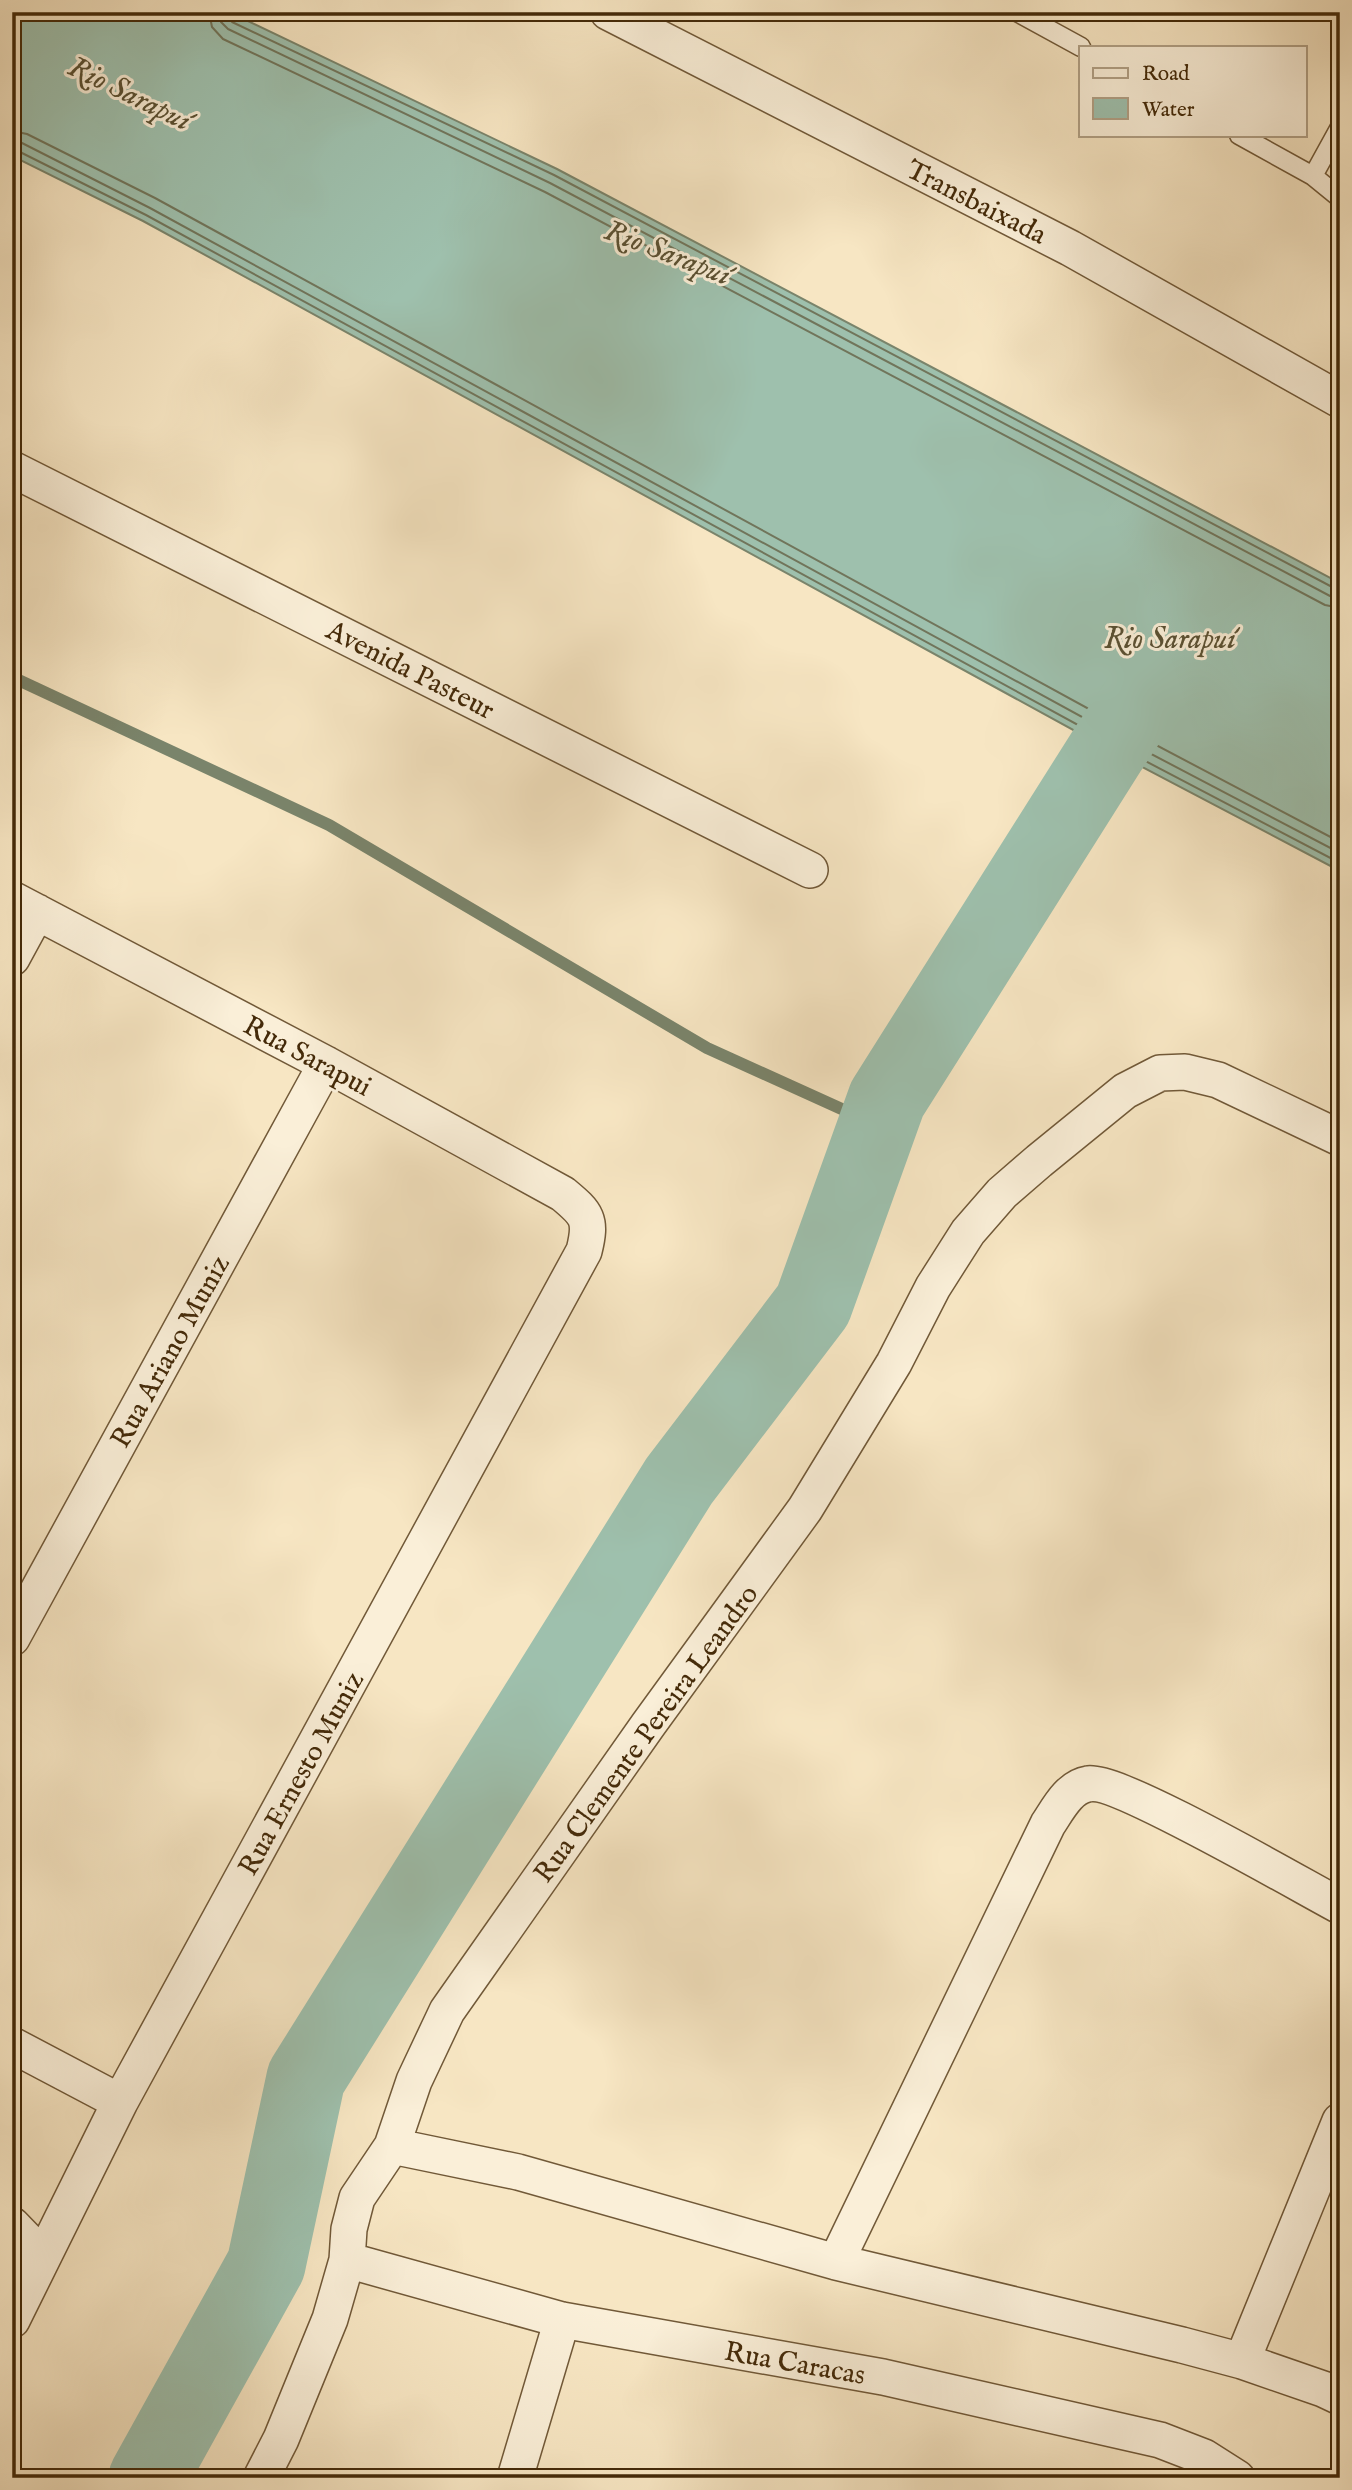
<svg xmlns="http://www.w3.org/2000/svg" width="1352" height="2490" font-family="'IM FELL English',serif">
	<rect width="100%" height="100%" fill="#f7e6c3"/>
	<filter id="stains"><feTurbulence type="fractalNoise" baseFrequency=".00286" numOctaves="4"/><feColorMatrix values="0 0 0 0 .2 0 0 0 0 .09 0 0 0 0 .02 0 0 0 .5 -.17"/></filter>
	<radialGradient id="worn" r=".72"><stop offset=".6" stop-color="#630" stop-opacity="0"/><stop offset="1" stop-color="#630" stop-opacity=".3"/></radialGradient>
	<path fill="#9ec0ad" stroke="#7a846b" stroke-width="2" d="M12,12H229L557,169L1340,583V871L1108,749L143,221L12,156Z"/>
	<g fill="none" stroke-linecap="round" stroke-linejoin="round">
		<path stroke="#71755b" stroke-width="2" d="M209,12L212,27L223,39L545,192L1325,605L1340,608
			M219,12L221,22L228,29L550,183L1330,596L1340,598
			M228,12L232,22L554,175L1334,588L1340,589
			M12,131L27,134L155,198L1120,726L1340,842
			M12,142L22,143L150,208L1115,735L1340,853
			M12,151H18L146,215L1111,743L1340,863"/>
		<path stroke="#7a846b" stroke-width="12" d="M12,677L329,825L707,1048L877,1125"/>
		<path stroke="#9ec0ad" stroke-width="79" d="M148,2478L266,2265L306,2078L679,1481L813,1305L887,1099L1108,749L1169,658"/>
		<defs>
			<path id="service" d="M1017,12L1081,47
				M1239,135L1313,176L1340,198
				M1313,176L1340,127"/>
			<path id="minor" d="M608,12L1070,248L1340,400
				M12,469L810,870
				M12,899L326,1064L563,1194C587,1214 592,1219 584,1251L120,2102L12,2320
				M12,958L37,912
				M12,1638L326,1064
				M12,2045L120,2102
				M392,2146L518,2172L836,2262L1182,2345L1242,2361L1323,2389L1340,2397
				M12,2225L42,2256
				M347,2260L562,2320L883,2377L1160,2440L1204,2457L1237,2478
				M836,2262L1048,1824C1058,1809 1069,1787 1088,1784C1117,1778 1302,1886 1340,1906
				M1242,2361L1340,2121
				M261,2478L281,2439L330,2319L347,2260L349,2229L357,2198L392,2146L414,2081L447,2011L648,1725L805,1509L894,1363L933,1287L968,1232L1002,1193L1039,1161L1125,1091L1160,1073L1185,1072L1218,1080L1340,1138
				M515,2478L562,2320"/>
		</defs>
		<use href="#service" stroke="#715938" stroke-width="21"/>
		<use href="#minor" stroke="#715938" stroke-width="38"/>
		<use href="#service" stroke="#faefd8" stroke-width="18"/>
		<use href="#minor" stroke="#faefd8" stroke-width="35"/>
	</g>
	<g text-anchor="middle" stroke-width="6" stroke-linejoin="round" paint-order="stroke">
		<g font-size="28" fill="#442a09" stroke="#faefd8">
			<text transform="translate(977 201) rotate(27)" y="10">Transbaixada</text>
			<text transform="translate(411 669) rotate(27)" y="10">Avenida Pasteur</text>
			<text transform="translate(308 1055) rotate(28)" y="10">Rua Sarapui</text>
			<text transform="translate(169 1351) rotate(-61)" y="10">Rua Ariano Muniz</text>
			<text transform="translate(645 1733) rotate(-54)" y="10">Rua Clemente Pereira Leandro</text>
			<text transform="translate(300 1773) rotate(-61)" y="10">Rua Ernesto Muniz</text>
			<text transform="translate(795 2362) rotate(10)" y="10">Rua Caracas</text>
		</g>
		<g font-size="30" font-style="italic" fill="#5a5032" stroke="#faefd8">
			<text transform="translate(130 93) rotate(26)" y="10">Rio Sarapuí</text>
			<text transform="translate(668 252) rotate(21)" y="10">Rio Sarapuí</text>
			<text x="1170" y="648">Rio Sarapuí</text>
		</g>
	</g>
	<rect width="1352" height="2490" fill="none" stroke="#f7e6c3" stroke-width="42"/>
	<rect x="14" y="14" width="1324" height="2462" fill="none" stroke="#442a09" stroke-width="3.5"/>
	<rect x="21" y="21" width="1310" height="2448" fill="none" stroke="#442a09" stroke-width="2"/>
	<rect x="1079" y="46" width="228" height="91" fill="#faefd8" stroke="#b1a085" stroke-width="2"/>
	<rect x="1093" y="68" width="35" height="10" fill="#faefd8" stroke="#b1a085" stroke-width="2"/>
	<text x="1142" y="80" font-size="21" fill="#442a09">Road</text>
	<rect x="1093" y="98" width="35" height="21" fill="#9ec0ad" stroke="#b1a085" stroke-width="2"/>
	<text x="1142" y="116" font-size="21" fill="#442a09">Water</text>
	<rect width="100%" height="100%" filter="url(#stains)"/>
	<rect width="100%" height="100%" fill="url(#worn)"/>
</svg>
